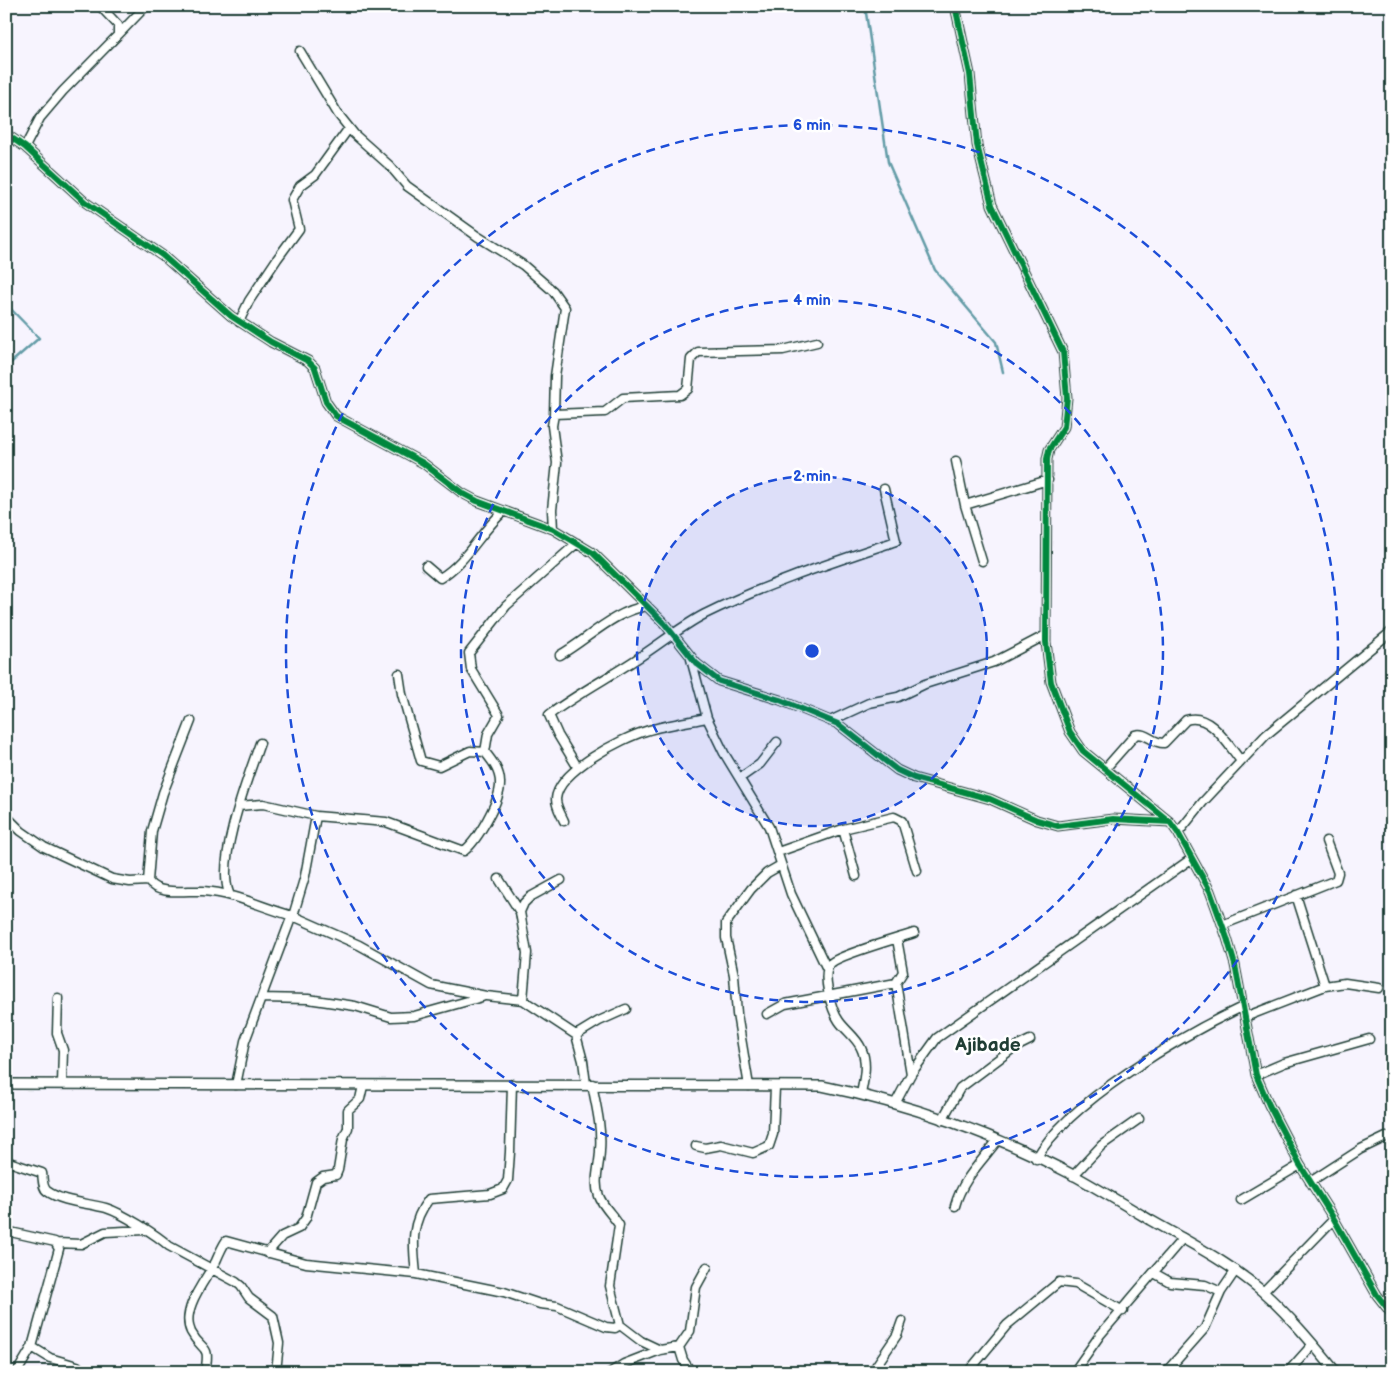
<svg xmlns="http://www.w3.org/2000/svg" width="1398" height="1378" font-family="'Balsamiq Sans',sans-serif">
	<rect width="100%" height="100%" fill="#f7f4fe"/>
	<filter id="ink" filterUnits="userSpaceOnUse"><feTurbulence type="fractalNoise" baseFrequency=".02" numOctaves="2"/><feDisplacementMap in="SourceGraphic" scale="10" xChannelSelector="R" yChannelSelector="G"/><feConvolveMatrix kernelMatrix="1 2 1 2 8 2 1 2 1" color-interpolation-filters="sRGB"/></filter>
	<g filter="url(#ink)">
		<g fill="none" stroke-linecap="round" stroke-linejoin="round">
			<path stroke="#649ca7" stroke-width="2.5" d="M865,6L888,162L935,270L996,342L1003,372
				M6,304L39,338L6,367
				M531,1365L540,1372"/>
			<defs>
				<path id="minor" d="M955,6L970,74L977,145L992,205L1063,352L1067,398L1064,427L1049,450L1047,459L1046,642L1051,682L1070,732L1083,751L1170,822L1178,833L1210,891L1227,938L1235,965L1256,1075L1269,1105L1300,1165L1334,1219L1377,1295L1392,1314
					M118,35L146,6
					M300,51L338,114L354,134L390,166L407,186L477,236L523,265L553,291L565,308L555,376L554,414
					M6,134L25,147L85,202L162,255L231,316L271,342L308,361L315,368L326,402L336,416L423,463L462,493L477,501L553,529L593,553L664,623L696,663L719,681L780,700L838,724L897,770L914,778L990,799L1037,820L1058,826L1113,819L1170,822
					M25,147L40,118L63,91L118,35V25L100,6
					M239,322L249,301L277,259L299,229L292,200L300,186L315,175L349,128
					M956,461L965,505
					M553,529L552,510L557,463L552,426L554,414L605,412L623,398L680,395L688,389L691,359L698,352L783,350L817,342
					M982,561L965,505L1048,480
					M426,566L440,578C467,562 480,532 503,512
					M560,655C588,639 614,611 647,606
					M691,659L707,718L724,753L769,827L791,894L827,969
					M399,674L402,694L421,761L439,766L470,751L485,752C493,762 500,771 500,783C501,800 477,841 464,851L386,822L316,816L305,876L293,916L359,945L431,985L486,996L523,1000L576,1035L583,1061L586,1084
					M191,721L163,793L152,831L148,881C158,896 186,890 203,891C235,893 263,908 293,916L290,921L245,1041L236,1085
					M830,721L869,703L898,697L925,684L994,662L1046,635
					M485,752L488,734L499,715L471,669L469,653L506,606L577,543
					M578,768L558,735L549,715C577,694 606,679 635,660C659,645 680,627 705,614C766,584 831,563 896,541L884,489
					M1105,769L1135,735C1146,731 1153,744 1164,743L1186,720C1210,712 1228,745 1241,761
					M740,778L760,764L777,742
					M239,806L263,804L316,816
					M6,816L21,831L44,847L112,879L130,882L148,881
					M564,821C561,814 556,807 556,799C558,771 622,738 646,731C665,725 687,722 707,718
					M843,829L856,876
					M1178,833L1203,802L1266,735L1392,631
					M778,852L843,829L894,817L902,821L917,871
					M499,879L520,912
					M229,893C216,860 248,777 260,743
					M1222,925L1336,880L1338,873L1326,841
					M896,983L903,972L897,939
					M1325,986L1345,983L1379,988
					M58,998L57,1033L63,1050L62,1084
					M261,998L308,999L355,1006L391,1017L414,1016L482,997
					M523,1000L527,953L520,912L524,903L530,897L561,880
					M767,1014L785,1004L896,983L911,1074
					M1245,1017L1325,986L1296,895
					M576,1035L599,1021L626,1009
					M1256,1075L1284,1063L1369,1039
					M592,1084C596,1105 602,1128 600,1150C600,1165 593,1181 599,1196C603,1207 613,1215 619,1225L610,1286L620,1325L641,1341L660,1350L679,1347L690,1331L696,1287L707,1267
					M749,1086L737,1014L734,975L726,938V923L751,889L767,873L781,865
					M861,1094C864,1079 868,1062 861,1048C856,1037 846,1031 839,1021C832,1011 820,973 831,963C839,955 899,938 914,933
					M895,1104L911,1074L937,1038L1191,859
					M942,1120L960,1088L1012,1049L1030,1040
					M696,1146L705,1148L721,1145L753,1153L769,1146L773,1134L775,1087
					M1036,1159C1067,1102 1183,1035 1242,1007
					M6,1161L42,1173C43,1178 42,1187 47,1191C62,1202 88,1203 106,1208C122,1213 157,1235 169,1246L236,1282L241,1286L249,1298L273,1316L279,1343L276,1372
					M1073,1176L1102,1145L1139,1119
					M1310,1182L1361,1149L1386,1137
					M1241,1200L1300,1165
					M955,1206C962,1180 981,1162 997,1141
					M6,1231L55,1242L59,1249L32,1347L17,1372
					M57,1243L81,1244L105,1232L145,1230
					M267,1253L282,1236L299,1228L306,1218L316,1182L323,1177L336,1175L338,1170L343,1139L348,1128V1110L360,1099L363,1086
					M1154,1273L1170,1282L1205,1285L1221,1292
					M416,1274C413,1245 410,1223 429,1199L490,1194L503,1189L508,1180L510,1152L512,1084
					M1263,1292L1334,1219
					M32,1347L50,1358L77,1366L85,1372
					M679,1347L683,1360L691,1372
					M205,1372C211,1342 202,1353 191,1332C180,1309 206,1280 216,1261C219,1254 222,1247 226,1241L306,1263L416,1274L504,1292L540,1304L557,1306L606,1327L615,1328L620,1325
					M611,1372L624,1364L660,1350
					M872,1372L897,1335L902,1321
					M968,1372L1007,1325L1059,1282L1076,1284L1123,1311
					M1074,1372L1100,1335L1183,1238
					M1166,1372L1205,1328L1221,1292L1236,1270
					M1288,1372L1313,1344"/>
				<path id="major" d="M6,1084L822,1086C907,1103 998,1135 1075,1176C1100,1190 1125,1205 1150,1220C1189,1242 1228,1262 1262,1291C1289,1315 1313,1344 1336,1372"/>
			</defs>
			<use href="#minor" stroke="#1f3d34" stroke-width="11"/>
			<use href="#major" stroke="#1f3d34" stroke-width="12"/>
			<use href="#minor" stroke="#fff" stroke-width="8"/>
			<use href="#major" stroke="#fff" stroke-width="9"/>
			<defs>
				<path id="cycleway" d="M955,6L970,74L977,145L992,205L1063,352L1067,398L1064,427L1049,450L1047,459L1046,642L1051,682L1070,732L1083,751L1170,822L1178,833L1210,891L1227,938L1235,965L1256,1075L1269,1105L1300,1165L1334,1219L1377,1295L1392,1314
					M6,134L25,147L85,202L162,255L231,316L271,342L308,361L315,368L326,402L336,416L423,463L462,493L477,501L553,529L593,553L664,623L696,663L719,681L780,700L838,724L897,770L914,778L990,799L1037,820L1058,826L1113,819L1170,822"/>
			</defs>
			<use href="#cycleway" stroke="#fff" stroke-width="9"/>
			<use href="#cycleway" stroke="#00873e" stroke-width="6"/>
		</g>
	</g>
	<circle cx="812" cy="651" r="175" fill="#1d4ed8" fill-opacity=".12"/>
	<g fill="none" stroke="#1d4ed8" stroke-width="2.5" stroke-dasharray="9 6">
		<circle cx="812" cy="651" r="175"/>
		<circle cx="812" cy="651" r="351"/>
		<circle cx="812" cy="651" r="526"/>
	</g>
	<g text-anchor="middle" stroke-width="5" stroke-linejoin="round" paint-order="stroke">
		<g font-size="19" font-weight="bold" fill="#1f3d34" stroke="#fff">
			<text x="988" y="1051">Ajibade</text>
		</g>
	</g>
	<circle cx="812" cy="651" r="8" fill="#1d4ed8" stroke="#fff" stroke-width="2.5"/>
	<g font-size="15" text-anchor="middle" font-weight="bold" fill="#1d4ed8" stroke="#fff" stroke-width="5" stroke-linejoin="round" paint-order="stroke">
		<text x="812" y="130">6 min</text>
		<text x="812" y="305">4 min</text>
		<text x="812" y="481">2 min</text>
	</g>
	<rect width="1398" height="1378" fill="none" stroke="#fff" stroke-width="25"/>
	<rect x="12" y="12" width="1373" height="1353" fill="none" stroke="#1f3d34" stroke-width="2" filter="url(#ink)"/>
</svg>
